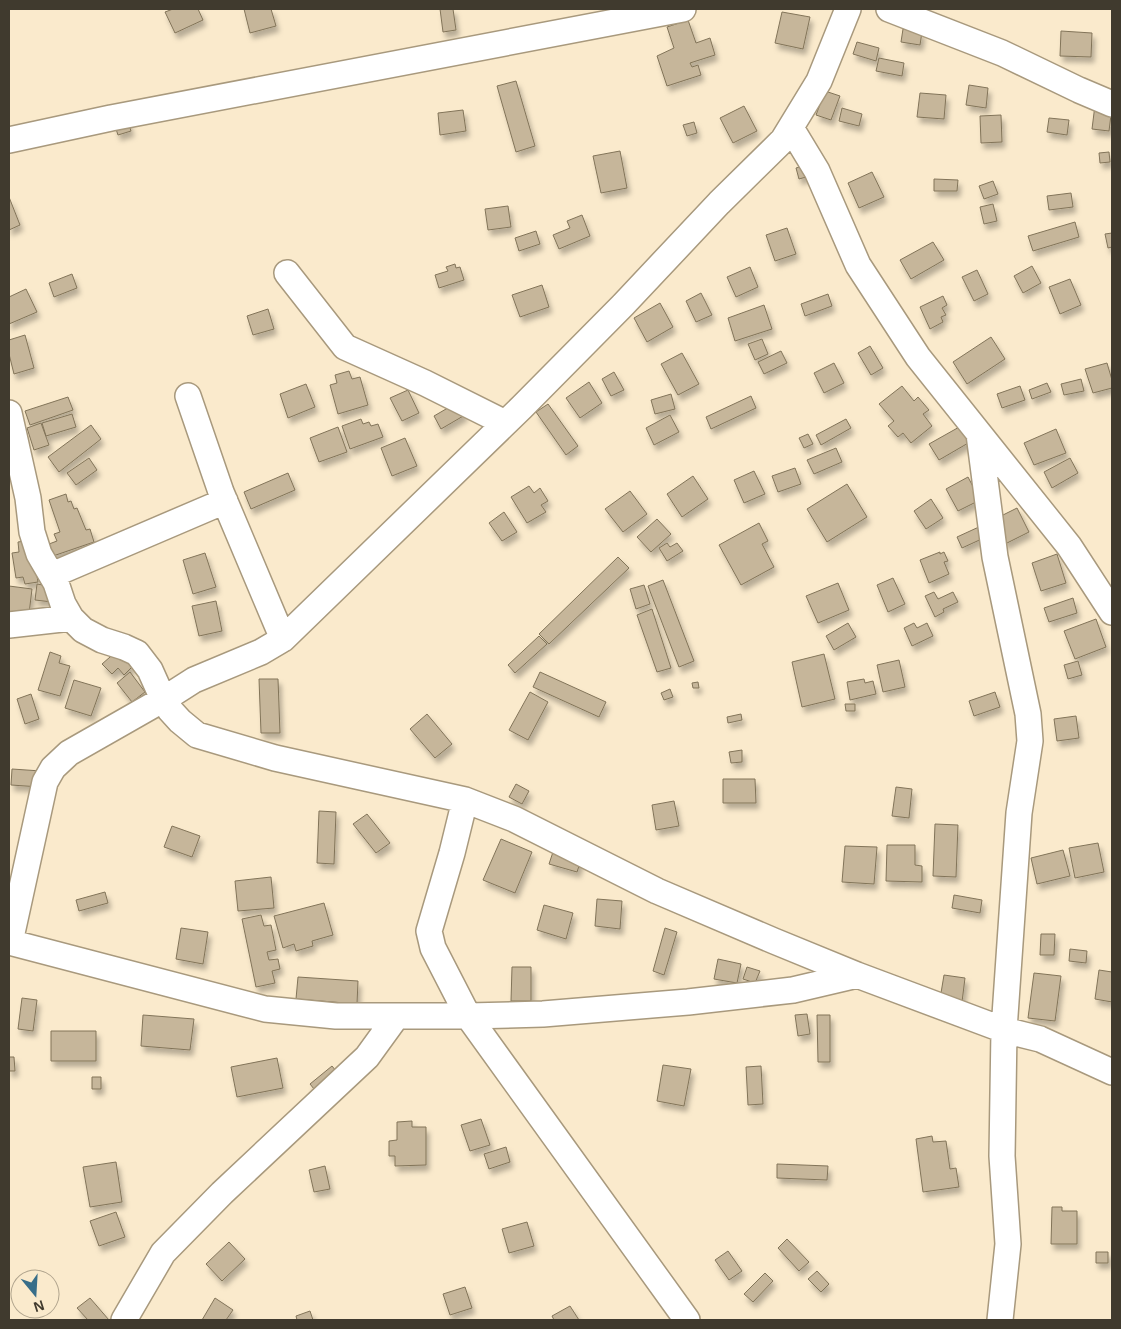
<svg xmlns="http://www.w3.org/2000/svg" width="1121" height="1329" font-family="Arial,sans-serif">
	<defs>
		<filter id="shadow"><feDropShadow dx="3" dy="5.5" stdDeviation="2.5" flood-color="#0004"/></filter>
	</defs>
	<rect width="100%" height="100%" fill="#faeacc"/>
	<path fill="#c6b69a" stroke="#827459" filter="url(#shadow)" d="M173,9H198L203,20L175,33L165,12Z
		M244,9H271L276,26L250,33Z
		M440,9H453L456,30L443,32Z
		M782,12L810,17L803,49L775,43Z
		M688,20L696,43L710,38L715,55L690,63L692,67L698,65L701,75L667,86L657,56L674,48L667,27Z
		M903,29L922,32L920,45L901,42Z
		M1061,31L1092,33L1091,57L1060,56Z
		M857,42L879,48L876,61L853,54Z
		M879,58L904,63L902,76L876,71Z
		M516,81L535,146L516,152L497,86Z
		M969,85L988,88L986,108L966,105Z
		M825,91L840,96L831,120L816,115Z
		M920,93L946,95L944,119L917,117Z
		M1095,105L1112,107L1109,131L1092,129Z
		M744,106L757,131L733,143L720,118Z
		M842,108L862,114L859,126L839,121Z
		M463,110L466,131L440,135L438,113Z
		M1001,115L1002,142L981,143L980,116Z
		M127,118L131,131L118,135L114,123Z
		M1049,118L1069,120L1067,135L1047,132Z
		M694,122L697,133L687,136L683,125Z
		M620,151L627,188L601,193L593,156Z
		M1109,152L1110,162L1100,163L1099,153Z
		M821,161L824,172L799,179L796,168Z
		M872,172L884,197L859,208L848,183Z
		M934,179L958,180L957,191H934Z
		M993,181L998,194L984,199L979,186Z
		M1071,193L1073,207L1049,210L1047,196Z
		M9,197L20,225L9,230Z
		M993,204L997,221L984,224L980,207Z
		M508,206L511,227L488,230L485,209Z
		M582,215L590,236L559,249L553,235L570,228L567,221Z
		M1075,222L1079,237L1033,251L1028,236Z
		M787,228L796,254L775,261L766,235Z
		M536,231L540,244L519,251L515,238Z
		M1112,233V247L1108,248L1105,234Z
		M933,242L944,260L911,279L900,260Z
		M455,264L456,268L460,267L464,280L439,288L435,275L448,271L446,267Z
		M1032,266L1041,283L1023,293L1014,276Z
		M750,267L758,287L736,297L727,277Z
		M977,270L988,294L974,301L962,277Z
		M72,274L77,288L54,297L49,283Z
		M1070,279L1081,305L1060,314L1049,287Z
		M542,285L549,307L520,317L512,295Z
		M26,289L37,312L9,324V297Z
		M701,293L712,315L696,322L686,301Z
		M828,294L832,306L805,316L801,304Z
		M943,296L947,305L942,308L946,315L941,317L943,322L930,329L920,307Z
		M660,303L673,327L647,342L634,318Z
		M764,305L772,329L735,341L728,318Z
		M268,309L274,329L253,335L247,316Z
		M25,335L34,368L14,374L9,354V340Z
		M991,337L1005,359L967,384L953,362Z
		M762,339L768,354L755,360L748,344Z
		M870,346L883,368L871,375L858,353Z
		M781,351L787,363L764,374L758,362Z
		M682,353L699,384L678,395L661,364Z
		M834,363L844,383L824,393L814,373Z
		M1107,363L1112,380V388L1093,393L1085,369Z
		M349,371L352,379L360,377L368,405L338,414L330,385L337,383L335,375Z
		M614,372L624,390L611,396L602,379Z
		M1081,379L1084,391L1064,395L1061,384Z
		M589,382L602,403L580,418L566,398Z
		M1047,383L1051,392L1032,399L1029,390Z
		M306,384L315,407L288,418L280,394Z
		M902,386L914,401L918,397L929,410L923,414L932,426L911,443L903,433L898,437L888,426L894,421L879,404Z
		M1020,386L1025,400L1002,408L997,394Z
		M408,390L419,413L402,421L390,398Z
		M671,394L675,409L655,414L651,400Z
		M751,396L756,408L711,429L706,417Z
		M68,397L73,410L30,425L25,411Z
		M458,402L465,415L441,429L434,416Z
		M548,404L578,446L566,455L536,412Z
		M72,414L76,427L46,436L42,423Z
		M670,415L679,432L654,445L646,428Z
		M361,419L363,424L369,422L371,426L378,424L383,437L350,449L342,426Z
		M846,419L851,428L821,445L816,435Z
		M41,423L49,445L34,450L27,428Z
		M91,425L101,439L59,472L48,457Z
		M961,426L970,442L939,460L929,444Z
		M338,427L347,452L319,462L310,438Z
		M1056,429L1066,453L1034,465L1024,443Z
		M808,434L813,444L804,448L799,438Z
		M405,438L417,466L392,476L381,448Z
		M836,448L842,462L814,474L807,460Z
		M89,458L97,470L76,485L67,473Z
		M1070,458L1078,473L1052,488L1044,472Z
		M795,468L801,484L778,492L772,476Z
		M754,471L765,494L744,503L734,480Z
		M288,473L295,490L251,509L244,492Z
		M693,476L708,499L682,517L667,494Z
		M968,477L980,500L958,511L946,489Z
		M847,484L867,517L827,542L807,509Z
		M529,486L534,493L540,488L548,501L541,505L546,512L527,523L511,497Z
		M630,491L647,514L623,532L605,509Z
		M66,494L68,502L71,501L74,509L77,508L86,530L90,529L94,542L53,556L49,544L57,541L54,534L60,532L49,500Z
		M931,499L943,518L926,529L914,511Z
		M1017,508L1029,532L1005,544L993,520Z
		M504,512L517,532L502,541L489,523Z
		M657,519L671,534L651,552L637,537Z
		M759,523L768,541L762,544L774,567L741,585L719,545Z
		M981,526L986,537L962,548L957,537Z
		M31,540L38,582L25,584L23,577L16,578L12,553L19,552L18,542Z
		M667,543L670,547L677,543L683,551L667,561L659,548Z
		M940,552V554L944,552L948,561L944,562L949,574L929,583L920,560Z
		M205,553L216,587L193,594L183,560Z
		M1057,554L1066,583L1041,591L1032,563Z
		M618,557L629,568L549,644L539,634Z
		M893,578L905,604L888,612L877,585Z
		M663,580L694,661L679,667L648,586Z
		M838,583L849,610L818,623L806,596Z
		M37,584L54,587L52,602L35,600Z
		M644,585L650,604L636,609L630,589Z
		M9,586L32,589L28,622L9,619Z
		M934,592L938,599L953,592L958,602L943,609L944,612L935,617L925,596Z
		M1073,598L1077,613L1049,622L1044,608Z
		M216,601L222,631L199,636L192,606Z
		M652,609L671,668L657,672L637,615Z
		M1096,619L1106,647L1075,659L1064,631Z
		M848,623L856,637L834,650L826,636Z
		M914,623L917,628L927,623L933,636L912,646L904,628Z
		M539,636L547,644L515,673L508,665Z
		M118,650L133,666L124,675L118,668L112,674L102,664Z
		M50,652L61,656L59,663L70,666L60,696L38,690Z
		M824,654L835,699L802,707L792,662Z
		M899,660L905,687L883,692L877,665Z
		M1078,661L1082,675L1068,679L1064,665Z
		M130,672L145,692L132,702L117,683Z
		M540,672L606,702L599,717L533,687Z
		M259,679H278L280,733H261Z
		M864,679L865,683L873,681L876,694L850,700L847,682Z
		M74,680L101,688L91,716L65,708Z
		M698,682L699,688H693L692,683Z
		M670,689L673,697L664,700L661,693Z
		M530,692L548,702L528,740L509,730Z
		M995,692L1000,707L974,716L969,701Z
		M31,694L39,719L25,724L17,699Z
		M845,704H855V711H846Z
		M427,714L452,744L435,758L410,729Z
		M741,714L742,720L728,723L727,717Z
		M1076,716L1079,738L1057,741L1054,719Z
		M742,750V762L731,763L729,752Z
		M12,769L41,771L40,787L11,785Z
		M723,779H755L756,803H723Z
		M516,784L529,791L522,804L509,797Z
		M896,787L912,789L909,818L892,816Z
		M674,801L679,826L656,830L652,805Z
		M319,811L336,812L334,864L317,863Z
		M367,814L390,843L376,853L353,824Z
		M935,824L958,825L956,877L933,876Z
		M172,826L200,836L192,857L164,847Z
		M501,839L532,852L515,893L483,880Z
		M1098,843L1104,872L1075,878L1069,848Z
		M887,845H915V865L922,866V882L886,881Z
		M845,846L877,847L874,884L842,882Z
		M1063,850L1070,876L1037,884L1031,858Z
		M553,852L581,860L577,872L549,864Z
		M271,877L274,908L238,911L235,881Z
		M105,892L108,903L79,911L76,900Z
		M954,895L982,900L980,913L952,908Z
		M597,899L622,901L620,929L595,926Z
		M324,903L333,935L312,941L313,946L296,951L294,944L283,948L274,916Z
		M544,905L573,913L566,939L537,930Z
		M261,915L264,926L271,925L276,950L267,952L269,960L278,959L280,969L272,971L275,983L256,987L242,919Z
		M181,928L208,932L203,964L176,959Z
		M665,928L677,932L664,975L653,971Z
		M1041,934H1055L1054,955H1040Z
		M1070,949L1087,951L1086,963L1069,961Z
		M718,959L741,964L737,983L714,979Z
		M512,967H531V1001H511Z
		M747,967L760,971L755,983L743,979Z
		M1099,970L1112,972V1002L1095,999Z
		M1034,973L1061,976L1055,1021L1028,1018Z
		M944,975L965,978L962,1002L940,999Z
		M298,977L358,981L357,1004L296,999Z
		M22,998L37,1000L33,1031L18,1029Z
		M807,1014L810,1034L798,1036L795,1015Z
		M143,1015L194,1019L190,1050L141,1046Z
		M817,1015H830V1062H818Z
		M51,1031H96V1061H51Z
		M9,1057H14L15,1071H9Z
		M277,1058L283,1088L237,1097L231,1067Z
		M663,1065L691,1069L684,1106L657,1101Z
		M332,1066L341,1077L318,1094L310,1084Z
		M761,1066L763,1104L748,1105L746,1067Z
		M92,1077H101V1089H92Z
		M481,1119L490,1145L470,1151L461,1125Z
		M412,1121V1127H426V1165L395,1166V1156H389V1141L397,1140V1122Z
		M932,1136L933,1142L946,1141L950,1169L956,1168L959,1187L923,1192L916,1139Z
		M506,1147L510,1162L489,1169L484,1154Z
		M116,1162L122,1202L90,1207L83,1167Z
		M777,1164L828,1166L827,1180L777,1178Z
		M325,1166L330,1189L314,1192L309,1170Z
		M1052,1207H1062V1211H1077V1244H1051Z
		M116,1212L125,1237L99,1246L90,1221Z
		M527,1222L534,1246L509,1253L502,1229Z
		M787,1239L809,1262L799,1271L778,1248Z
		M229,1242L245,1259L222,1281L206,1264Z
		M728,1251L742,1271L729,1280L715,1260Z
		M1096,1252H1108V1263H1096Z
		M817,1271L829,1284L821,1292L808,1279Z
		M765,1273L773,1281L753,1302L744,1294Z
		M465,1287L472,1308L450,1315L443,1294Z
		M90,1298L109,1320H88L77,1308Z
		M215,1298L233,1310L226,1320H202Z
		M570,1306L579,1320H554L552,1316Z
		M310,1311L313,1320H297L296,1316Z"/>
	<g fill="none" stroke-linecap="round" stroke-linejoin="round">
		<defs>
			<path id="street" d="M889,9L1002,53L1079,90L1112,104
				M791,128L817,171L858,265L918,357L1069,546L1112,612
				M9,140L111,118L683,9
				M287,273L345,347L425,383L505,423
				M188,396L221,492L283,639
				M9,413L28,498L32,532L39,554L56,583L63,604L71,618L83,630L102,640L124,647L137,653L150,670L163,699L170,710L180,721L197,735L275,758L465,800L514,819L657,891L774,941L857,975L1004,1030L1040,1039L1112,1072
				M979,434L995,557L1028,714L1030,741L1019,813L1004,1030L1002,1156L1008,1244L1000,1320
				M52,575L225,501
				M9,625L71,618
				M465,800L452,853L429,931L433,948L468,1016L687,1320
				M9,942L265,1009L336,1016H468L543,1014L688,1002L793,990L857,975
				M10,942L45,782L53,768L69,753L169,696L194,680L261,652L283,639L522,407L623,305L719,203L783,140L819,81L848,9
				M124,1320L163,1253L222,1193L367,1057L396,1017"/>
		</defs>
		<use href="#street" stroke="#a8997d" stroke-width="28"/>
		<use href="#street" stroke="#fff" stroke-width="25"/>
	</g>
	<rect width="1121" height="1329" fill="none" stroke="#403a2e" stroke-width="20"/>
	<g transform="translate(35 1294) rotate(162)"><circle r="24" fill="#faeacc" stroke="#b0a48d"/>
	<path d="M0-4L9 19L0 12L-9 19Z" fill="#386e89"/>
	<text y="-8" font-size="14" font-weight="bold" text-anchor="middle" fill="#403a2e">N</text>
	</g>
</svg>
